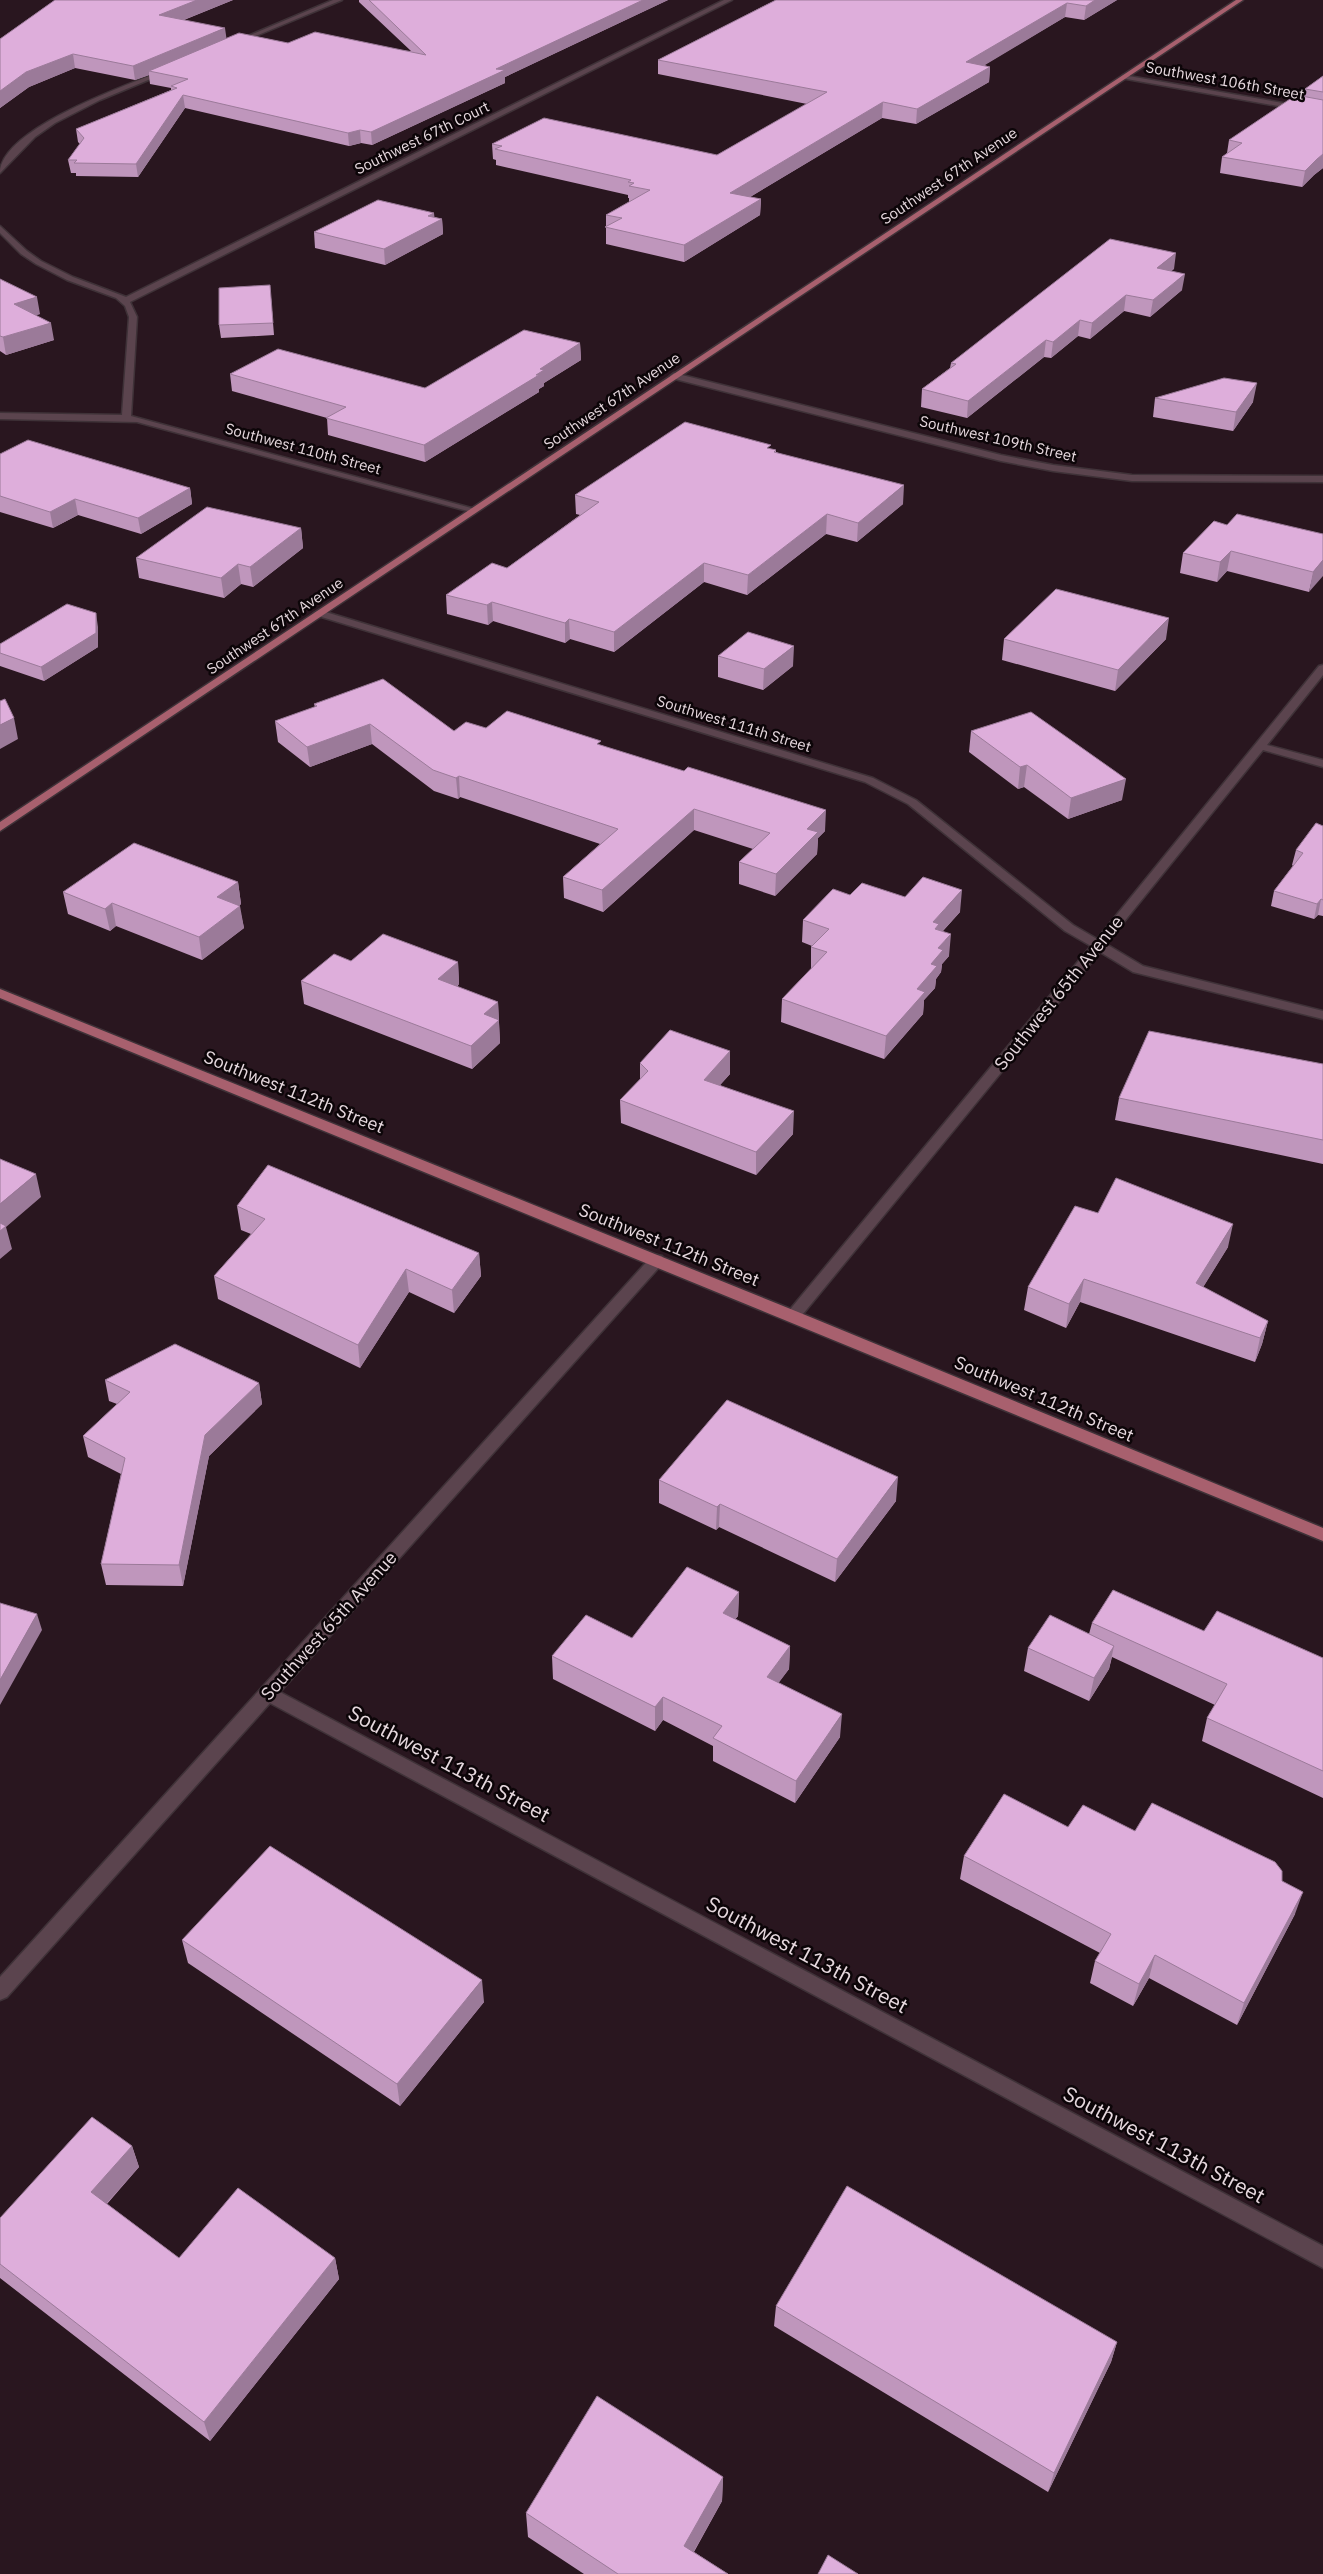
<svg xmlns="http://www.w3.org/2000/svg" width="1323" height="2574" font-family="'IBM Plex Sans',sans-serif">
	<rect width="100%" height="100%" fill="#29161f"/>
	<g fill="none" stroke-linecap="round" stroke-linejoin="round">
		<defs>
			<path id="minor" d="M333,0H342L234,45L229,44Z
				M724,0H732L130,302L137,317L131,416L475,509V513L137,422L0,419V413L122,415L129,317L125,306L116,298L67,280L36,264L21,254L0,233V226L27,251L41,261L73,277L126,297Z
				M165,70L170,71L100,100L55,123L35,137L0,173C0,129 129,84 165,70Z
				M1123,75L1323,110V114L1121,78Z
				M674,373L1001,455L1053,465L1132,475L1323,476V482L1132,481L1053,471L1001,461L671,378L670,376Z
				M319,610L873,778L916,800L1073,925L1097,939L1319,666L1323,665V675L1267,745L1323,760V767L1263,750L1106,944L1143,966L1323,1011V1019L1133,972L1100,952L798,1320H788L785,1316L788,1312L1091,946L1065,931L908,804L865,782L315,615L314,613Z
				M657,1255L662,1256L664,1260L662,1264L280,1692L1323,2246V2268L270,1703L7,1997L0,2000V1977L652,1256Z"/>
			<path id="major" d="M1236,0H1243L0,831V822Z
				M0,989L798,1312L1323,1528V1541L0,998Z"/>
		</defs>
		<use href="#minor" stroke="#3f3238" stroke-width="3"/>
		<use href="#major" stroke="#3f3238" stroke-width="3"/>
		<use href="#minor" fill="#5b444e" fill-rule="evenodd"/>
		<use href="#major" fill="#a8606e" fill-rule="evenodd"/>
	</g>
	<path fill="#bf96bc" d="M55,0H233L184,20L226,39L411,51L359,2V0H668L505,77V83L372,145L361,143L349,146L185,108L138,177L76,176V173H71L68,160L80,144L78,142L76,129L171,90V88L150,84L149,75L135,80L75,68L29,87L0,108V39Z
		M776,0H1117L1084,20L1065,17L984,65L990,67L989,82L916,124L882,118L750,197L761,199L760,215L684,262L606,244V215L629,202V198H628V195L496,165V160L493,159L492,144L717,155L807,104L658,74V60Z
		M1323,76V168L1314,175L1302,187L1220,173L1222,157L1227,153L1229,140L1304,96L1305,89Z
		M434,213V217L442,219L443,234L385,265L315,248L314,232Z
		M1174,269L1171,271L1182,290L1150,317L1124,311L1090,339L1078,336L1051,358L1044,357L967,418L921,407L922,389L950,368L951,363Z
		M0,279L40,314L36,315L54,340L6,355L0,351Z
		M271,298L274,335L221,338L219,325Z
		M580,343L581,360L544,383V386L539,389V392L425,462L328,435L327,418L232,391L230,374L425,388Z
		M1155,398L1253,402L1233,431L1153,417Z
		M771,449L776,450V452L903,504L857,542L826,534L747,595L704,582L614,652L570,639L565,643L493,621L488,625L447,614L446,595L507,568L580,515L576,514L575,495Z
		M0,454L190,488L192,504L141,534L78,515L53,528L0,512Z
		M1227,525L1323,534L1309,592L1227,571L1217,582L1180,573L1183,553Z
		M301,528L303,548L253,587L241,584L224,598L139,578L136,558Z
		M98,627V647L44,681L0,666V644Z
		M1004,639H1166L1115,691L1002,660Z
		M718,656L793,666L763,690L718,677Z
		M314,704L454,731L486,728L601,745L825,831L818,838L817,854L775,896L739,884V862L753,849L694,830L603,912L564,898L563,877L600,844L460,797L458,799L434,791L372,744L310,767L278,742L275,721L315,707Z
		M971,731L1122,800L1068,819L1024,787L1018,789L969,752Z
		M1323,826V916L1318,915L1314,919L1271,906L1274,891L1293,866L1292,865L1296,850Z
		M238,882L241,904L239,906L244,928L202,960L116,926L110,931L68,914L63,892Z
		M850,895L905,897L960,912L943,931L949,956L942,964L941,972L936,979L935,988L924,1000L923,1014L884,1059L781,1022L782,999L811,969V947L812,946L802,942L803,920Z
		M351,961L458,962L459,984L457,987L498,1002L500,1043L472,1069L304,1004L301,981Z
		M730,1051V1074L720,1085L793,1134L756,1175L621,1123L620,1100L640,1080V1063Z
		M1323,1064V1164L1115,1120L1119,1098Z
		M237,1206L479,1253L481,1276L454,1313L409,1292L360,1368L218,1299L214,1276L251,1234L241,1230Z
		M1098,1213L1228,1247L1203,1287L1268,1321L1262,1344L1255,1362L1080,1302L1066,1328L1024,1310L1028,1287Z
		M105,1380L259,1383L262,1404L209,1456L183,1586L106,1585L101,1564L121,1474L88,1457L83,1436L117,1404L109,1401Z
		M659,1480L896,1501L835,1582L719,1527L716,1530L659,1503Z
		M739,1592L738,1616L735,1619L790,1646L789,1669L778,1683L840,1737L795,1803L713,1761V1746L663,1720L655,1731L553,1679L552,1656L632,1638Z
		M1092,1623L1204,1631L1323,1658V1798L1202,1741L1207,1718L1215,1705L1112,1657L1109,1669L1089,1701L1024,1671L1028,1648L1089,1634Z
		M1068,1827L1135,1831L1282,1881L1295,1914L1237,2025L1149,1978L1133,2006L1090,1983L1095,1961L1100,1953L960,1879L964,1856Z
		M182,1940L484,2002L400,2106L188,1963Z
		M132,2146L139,2167L107,2204L179,2258H335L339,2279L210,2441L0,2278V2218Z
		M776,2306L1117,2342L1111,2362L1048,2492L774,2326Z
		M723,2477L722,2501L694,2552L728,2574H584L528,2537L526,2513Z"/>
	<path fill="#9b7a99" d="M197,0H233L161,29L159,15Z
		M643,0H668L505,77V83L372,145L371,132L496,69Z
		M1095,0H1117L1084,20L1086,6Z
		M1067,3L1065,17L965,77L966,62Z
		M225,28L227,42L149,71V75L135,80L133,66Z
		M73,54L75,68L29,87L0,108V91L26,72Z
		M990,67L989,82L916,124L917,109Z
		M183,95L185,108L138,177L136,164Z
		M883,102L882,118L730,209V193Z
		M360,130L361,143L349,146L348,133Z
		M1323,154V168L1314,175L1302,187L1305,171L1317,159Z
		M761,199L760,215L684,262V245Z
		M434,213L435,222L442,219L443,234L385,265L384,249L428,216Z
		M1176,253L1174,269L1155,284L1157,268Z
		M1185,274L1182,290L1150,317L1153,300Z
		M1126,295L1124,311L1090,339L1092,323Z
		M37,297L40,314L18,321L14,304Z
		M1080,320L1078,336L1051,358L1053,342Z
		M51,323L54,340L6,355L3,337Z
		M1046,340L1044,357L967,418L968,401Z
		M580,343L581,360L544,383V386L539,389V392L425,462L424,445L536,375L540,369Z
		M1257,383L1253,402L1233,431L1236,412Z
		M904,485L903,504L857,542L858,523Z
		M190,488L192,504L141,534L138,518Z
		M75,499L78,515L53,528L50,512Z
		M827,514L826,534L747,595L748,575Z
		M301,528L303,548L253,587L250,567Z
		M1231,551L1227,571L1217,582L1220,562Z
		M1323,560V576L1309,592L1313,572Z
		M704,563V582L614,652V632Z
		M238,564L241,584L224,598L221,578Z
		M492,602L493,621L488,625L487,605Z
		M96,613L98,627V647L44,681L41,667Z
		M1169,618L1166,639L1115,691L1118,670Z
		M569,619L570,639L565,643V623Z
		M794,646L793,666L763,690L764,669Z
		M14,718L18,739L0,749V725Z
		M370,724L372,744L310,767L307,747Z
		M1027,765L1024,787L1018,789L1020,767Z
		M459,776L460,797L458,799L456,778Z
		M1126,779L1122,800L1068,819L1071,798Z
		M694,809V830L603,912L602,890Z
		M826,810L825,831L818,838L817,854L775,896L776,874L807,829Z
		M238,882L241,904L220,919L217,897Z
		M962,890L960,912L938,936L933,922Z
		M1321,899L1318,915L1314,919L1317,904Z
		M112,903L116,926L110,931L105,909Z
		M240,906L244,928L202,960L199,937Z
		M951,934L949,956L942,964L941,972L936,979L935,988L924,1000L923,1014L884,1059L886,1036L917,989L931,964L938,948Z
		M458,962L459,984L439,1002L438,979Z
		M498,1002L500,1043L472,1069L471,1046L484,1014Z
		M730,1051V1074L704,1103V1080Z
		M794,1111L793,1134L756,1175V1152Z
		M36,1174L41,1197L6,1227L12,1249L0,1259V1204Z
		M1233,1224L1228,1247L1191,1307L1196,1283Z
		M479,1253L481,1276L454,1313L452,1290Z
		M406,1269L409,1292L360,1368L358,1345Z
		M1084,1279L1080,1302L1066,1328L1069,1304Z
		M1268,1321L1262,1344L1255,1362L1260,1338Z
		M259,1383L262,1404L209,1456L183,1586L179,1565L205,1435Z
		M898,1477L896,1501L835,1582L837,1559Z
		M720,1504L719,1527L716,1530L717,1507Z
		M739,1592L738,1616L722,1636L723,1613Z
		M37,1614L42,1630L0,1705V1680Z
		M790,1646L789,1669L766,1700L767,1677Z
		M1114,1646L1109,1669L1089,1701L1094,1678Z
		M663,1697V1720L655,1731V1707Z
		M842,1714L840,1737L795,1803L796,1781Z
		M1303,1892L1295,1914L1237,2025L1244,2003Z
		M1155,1955L1149,1978L1133,2006L1139,1984Z
		M482,1980L484,2002L400,2106L397,2084Z
		M132,2146L139,2167L98,2213L91,2192Z
		M335,2258L339,2279L210,2441L204,2422Z
		M1117,2342L1111,2362L1048,2492L1054,2473Z
		M723,2477L722,2501L684,2569V2546Z"/>
	<path fill="#deaedb" stroke="#9b7a99" d="M55,0H197L159,15L225,28L133,66L73,54L26,72L0,91V39Z
		M369,0H643L496,69L505,70L371,132L360,130L348,133L183,95L136,164L74,163L77,160H68L84,138L76,129L177,88L171,86L188,79L149,71L239,33L288,43L315,32L426,55Z
		M776,0H1095L1086,6L1067,3L966,62L990,67L917,109L883,102L730,193L761,199L684,245L605,227L622,218L606,215L650,190L629,186L634,183L628,182L631,180L495,149L502,146L492,144L544,118L717,155L827,92L658,60Z
		M1323,76V92L1305,89Z
		M1296,95L1323,100V154L1317,159L1305,171L1222,157L1242,143L1229,140Z
		M378,200L434,213L428,216L442,219L384,249L314,232Z
		M1110,239L1176,253L1157,268L1185,274L1153,300L1126,295L1092,323L1080,320L1053,342L1046,340L968,401L922,389L956,364L951,363Z
		M0,279L37,297L14,304L51,323L3,337L0,336Z
		M270,285L273,323L219,325V288Z
		M524,330L580,343L540,369L544,370L536,375H539L424,445L326,418L346,407L230,374L278,349L425,388Z
		M1224,378L1257,383L1236,412L1155,398Z
		M685,422L771,445L767,448L776,450L774,452L904,485L858,523L827,514L748,575L704,563L614,632L569,619L565,623L492,602L487,605L446,595L492,563L507,568L599,502L575,495Z
		M28,440L190,488L138,518L75,499L50,512L0,496V454Z
		M207,507L301,528L250,567L238,564L221,578L136,558Z
		M1237,514L1323,534V560L1313,572L1231,551L1220,562L1183,553L1214,521L1227,525Z
		M1056,589L1169,618L1118,670L1004,639Z
		M67,604L96,613V633L41,667L0,653V644Z
		M748,632L794,646L764,669L718,656Z
		M383,679L454,731L466,722L486,728L507,711L601,741L597,744L684,771L688,767L826,810L807,829L818,832L776,874L739,862L770,833L694,809L602,890L563,877L618,829L459,776L456,778L433,770L370,724L307,747L275,721L317,706L314,704Z
		M5,699L14,718L0,725V701Z
		M1031,712L1126,779L1071,798L1027,765L1020,767L971,731Z
		M1316,823L1323,826V900L1321,899L1317,904L1274,891L1303,853L1296,850Z
		M134,843L238,882L217,897L240,906L199,937L112,903L105,909L63,892Z
		M923,877L962,890L933,922L939,924L935,929L951,934L938,948L943,950L931,964L937,966L917,989L925,992L886,1036L782,999L827,952L811,947L829,929L803,920L833,889L850,895L862,883L905,897Z
		M383,934L458,962L438,979L498,1002L484,1014L499,1020L471,1046L301,981L334,954L351,961Z
		M670,1030L730,1051L704,1080L794,1111L756,1152L620,1100L648,1071L640,1063Z
		M1149,1031L1323,1064V1140L1119,1098Z
		M0,1159L36,1174L0,1204Z
		M268,1165L479,1253L452,1290L406,1269L358,1345L214,1276L265,1219L237,1206Z
		M1116,1178L1233,1224L1196,1283L1268,1321L1260,1338L1084,1279L1069,1304L1028,1287L1075,1206L1098,1213Z
		M0,1223L6,1226L0,1231Z
		M175,1344L259,1383L205,1435L179,1565L101,1564L125,1458L83,1436L130,1392L105,1380Z
		M727,1400L898,1477L837,1559L720,1504L717,1507L659,1480Z
		M687,1567L739,1592L723,1613L790,1646L767,1677L842,1714L796,1781L713,1738L722,1726L663,1697L655,1707L552,1656L586,1615L632,1638Z
		M1113,1590L1204,1631L1217,1611L1323,1658V1771L1207,1718L1227,1684L1092,1623Z
		M0,1603L37,1614L0,1680Z
		M1050,1615L1114,1646L1094,1678L1028,1648Z
		M1004,1794L1068,1827L1083,1805L1135,1831L1152,1803L1275,1862L1282,1871V1881L1303,1892L1244,2003L1155,1955L1139,1984L1095,1961L1111,1934L964,1856Z
		M270,1846L482,1980L397,2084L182,1940Z
		M92,2117L132,2146L91,2192L179,2258L238,2188L335,2258L204,2422L0,2264V2218Z
		M847,2186L1117,2342L1054,2473L776,2306Z
		M597,2396L723,2477L684,2546L728,2574H618L526,2513Z
		M828,2555L858,2574H818Z"/>
	<g text-anchor="middle" stroke-width="5" stroke-linejoin="round" paint-order="stroke">
		<g font-size="15" fill="#e6d8de" stroke="#0c0508">
			<text transform="translate(1225 81) rotate(10)" y="5">Southwest 106th Street</text>
			<text transform="translate(422 138) rotate(-26)" y="5">Southwest 67th Court</text>
			<text transform="translate(949 176) rotate(-34)" y="5">Southwest 67th Avenue</text>
			<text transform="translate(612 401) rotate(-34)" y="5">Southwest 67th Avenue</text>
			<text transform="translate(998 439) rotate(13)" y="5">Southwest 109th Street</text>
			<text transform="translate(303 449) rotate(15)" y="5">Southwest 110th Street</text>
			<text transform="translate(275 626) rotate(-34)" y="5">Southwest 67th Avenue</text>
			<text transform="translate(734 724) rotate(17)" y="5">Southwest 111th Street</text>
		</g>
		<g font-size="18" fill="#e6d8de" stroke="#0c0508">
			<text transform="translate(1059 993) rotate(-51)" y="6">Southwest 65th Avenue</text>
			<text transform="translate(294 1092) rotate(22)" y="6">Southwest 112th Street</text>
			<text transform="translate(669 1245) rotate(22)" y="6">Southwest 112th Street</text>
			<text transform="translate(1044 1399) rotate(23)" y="6">Southwest 112th Street</text>
			<text transform="translate(329 1626) rotate(-48)" y="6">Southwest 65th Avenue</text>
		</g>
		<g font-size="21" fill="#e6d8de" stroke="#0c0508">
			<text transform="translate(449 1764) rotate(28)" y="7">Southwest 113th Street</text>
			<text transform="translate(807 1955) rotate(28)" y="7">Southwest 113th Street</text>
			<text transform="translate(1164 2145) rotate(28)" y="7">Southwest 113th Street</text>
		</g>
	</g>
</svg>
